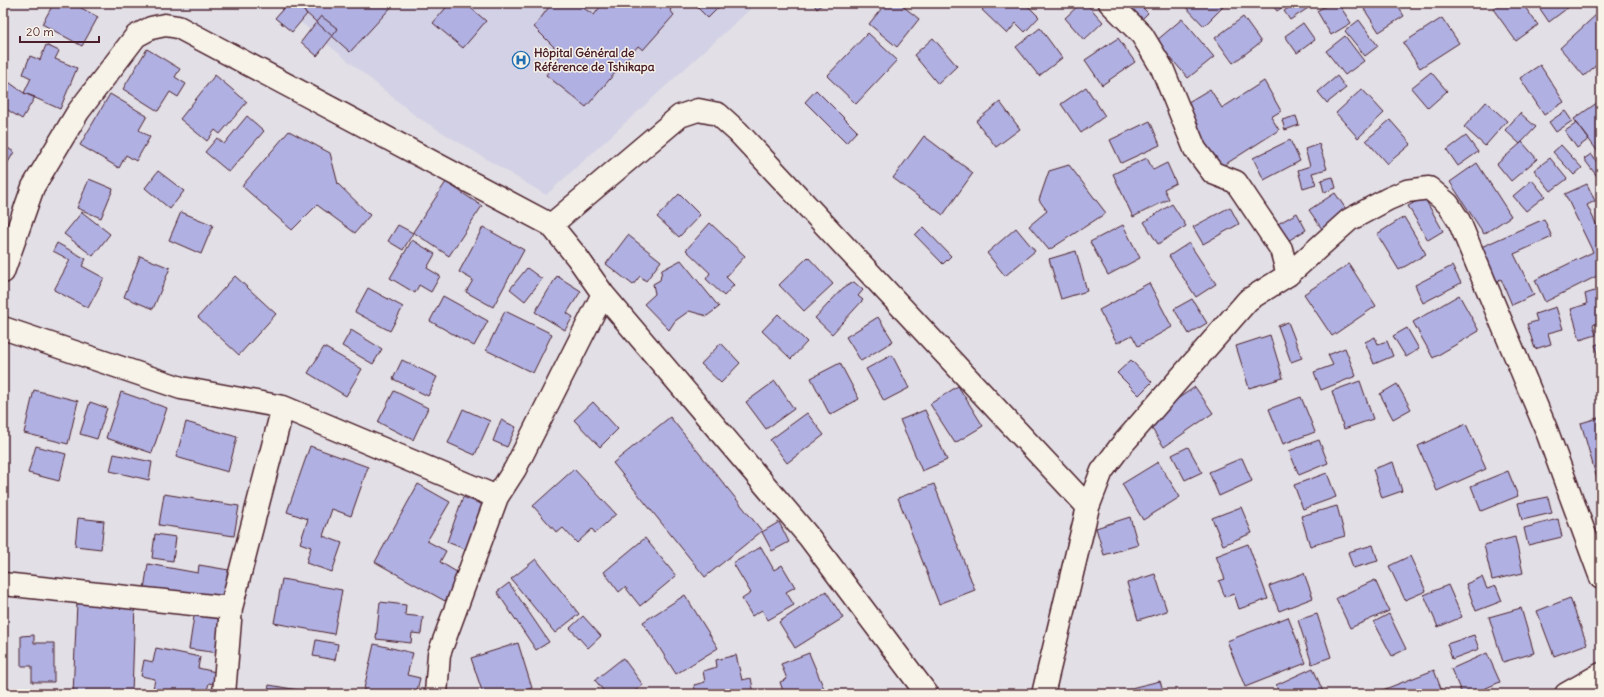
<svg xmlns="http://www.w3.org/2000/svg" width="1604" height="697" font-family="Delius,sans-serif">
	<rect width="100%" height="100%" fill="#e2dfe6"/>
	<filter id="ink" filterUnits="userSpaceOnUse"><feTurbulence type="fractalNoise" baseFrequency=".025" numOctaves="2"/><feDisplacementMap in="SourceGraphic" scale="8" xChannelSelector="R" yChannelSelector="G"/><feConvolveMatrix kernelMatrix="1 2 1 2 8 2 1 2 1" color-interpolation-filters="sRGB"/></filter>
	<g filter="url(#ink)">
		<path fill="#d3d1e5" d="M277,3H757L546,195L417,117Z"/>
		<path fill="#b0b1e2" stroke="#4a1f2b" d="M54,3H72L98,17L82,46L42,24Z
			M288,3H295L307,14L292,32L275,18Z
			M295,3H395L350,52Z
			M450,3H465L486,21L463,48L433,23Z
			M552,3H576L594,15L603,3H676L670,10L674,15L643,50L638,46L586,107L546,75L561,54L534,27Z
			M693,3H715L719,7L708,18Z
			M813,3H824L817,9Z
			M886,3H899L919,19L897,47L869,24Z
			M989,3H1025L1039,17L1025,32L1016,23L1007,34L982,10Z
			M1081,3H1086L1103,22L1084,40L1065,18Z
			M1111,3H1144L1141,6L1148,13L1134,27Z
			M1184,3H1227L1204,26L1183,4Z
			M1271,3H1288L1277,11Z
			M1296,3L1314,4L1290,20L1284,11Z
			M1330,3H1338L1351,23L1331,35L1317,11Z
			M1373,3H1396L1404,16L1379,32L1364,9Z
			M1502,3H1522L1538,25L1516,41L1493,9Z
			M1536,3H1574L1549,22Z
			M1597,14L1601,18V61L1584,76L1560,48Z
			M321,16L338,29L317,56L301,42Z
			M1243,17L1261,42L1233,63L1215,38Z
			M1442,18L1459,43L1420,68L1403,43Z
			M1182,19L1214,57L1188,78L1156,41Z
			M1359,20L1378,46L1365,56L1345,31Z
			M1303,23L1315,40L1297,53L1285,36Z
			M1040,28L1062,58L1039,76L1016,47Z
			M868,33L897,60L856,104L827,76Z
			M1345,36L1364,61L1345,75L1326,51Z
			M933,38L957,66L938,84L914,55Z
			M1118,38L1135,62L1102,85L1085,60Z
			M46,45L59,51L55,59L77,68L60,109L24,93L31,78L23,74L30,56L40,60Z
			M147,49L180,69L175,77L186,84L178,97L170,92L158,111L123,89Z
			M1540,65L1564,102L1544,115L1520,78Z
			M1431,72L1447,91L1428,108L1411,88Z
			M215,75L247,102L220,134L215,130L207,141L180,119Z
			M1337,76L1346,88L1327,103L1318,92Z
			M3,78L24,93L35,97L22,119L3,107Z
			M1264,81L1281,111L1271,117L1279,130L1218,169L1180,107L1210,89L1222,108Z
			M1086,87L1105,116L1081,133L1061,104Z
			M1362,89L1384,113L1358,138L1336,113Z
			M816,90L857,131L846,143L805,102Z
			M110,94L147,116L139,130L150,137L136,161L126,155L119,168L80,145Z
			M1601,100V150L1598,152L1574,119Z
			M1000,102L1020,129L996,147L976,121Z
			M1486,102L1507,121L1485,146L1464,127Z
			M1565,111L1572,121L1556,132L1549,122Z
			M1520,113L1536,127L1520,144L1505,130Z
			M247,116L264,131L229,172L205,152L217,138L224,144Z
			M1296,116L1299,125L1285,130L1282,120Z
			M1390,120L1411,144L1387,164L1366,140Z
			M1150,121L1160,145L1121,163L1110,140Z
			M1577,123L1589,139L1577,148L1565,131Z
			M289,131L330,153L338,184L370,215L355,233L317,205L292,230L242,186Z
			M924,136L973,173L943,215L893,178Z
			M1466,136L1478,152L1458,166L1447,150Z
			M1290,140L1300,161L1264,180L1253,158Z
			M1522,142L1537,159L1511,181L1497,164Z
			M1319,144L1327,169L1312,173L1316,184L1303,188L1298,170L1310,166L1305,149Z
			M3,145L14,152L3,171Z
			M1561,145L1582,168L1574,175L1553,152Z
			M1591,154L1601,168V177L1599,179L1584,159Z
			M1147,158L1153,170L1167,163L1176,183L1164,189L1169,199L1133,217L1113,174Z
			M1550,158L1567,179L1551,191L1534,170Z
			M1477,163L1511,216L1484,234L1450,182Z
			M1069,165L1106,213L1049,250L1029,226L1047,211L1039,200L1049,171Z
			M158,171L184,191L170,209L145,188Z
			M1333,177L1336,188L1324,192L1321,180Z
			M89,179L113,189L101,218L77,208Z
			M1532,180L1545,196L1526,211L1513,196Z
			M446,182L482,206L449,256L413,232Z
			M1587,184L1595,201L1587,205L1601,234V274L1545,302L1535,280L1593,252L1565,194Z
			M1335,193L1350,215L1324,232L1309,210Z
			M679,194L700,215L679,237L657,217Z
			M1424,197L1443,231L1428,240L1408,206Z
			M1172,204L1186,226L1158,244L1144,222Z
			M1230,207L1239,224L1203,244L1193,227Z
			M82,212L110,234L93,256L64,234Z
			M181,212L213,225L201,254L169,240Z
			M1297,213L1306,230L1286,242L1276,225Z
			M1404,217L1426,254L1399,270L1377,234Z
			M1544,219L1552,237L1514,254L1534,295L1512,305L1501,279L1495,282L1479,248Z
			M710,223L745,256L726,277L734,285L724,296L706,279L710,273L686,250Z
			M398,225L413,233L403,250L388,241Z
			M1123,225L1140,258L1108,275L1090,242Z
			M483,227L524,250L493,307L466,292L473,280L459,272Z
			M923,227L951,256L943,264L915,235Z
			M1016,228L1035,251L1005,276L987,253Z
			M628,235L661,261L646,281L640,276L633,285L606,264Z
			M412,240L435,254L427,268L440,276L431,292L419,285L415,293L390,278Z
			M57,243L86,259L82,266L104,278L88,308L54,290L70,260L53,251Z
			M1189,243L1216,284L1196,297L1169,256Z
			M1076,251L1087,291L1061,299L1049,259Z
			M140,256L170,268L153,309L124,297Z
			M808,257L833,284L804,311L779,285Z
			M681,260L719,307L707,316L689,311L675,321L669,330L644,304L655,294L653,284L660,280L662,270Z
			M1349,264L1376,306L1332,336L1304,294Z
			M1452,266L1461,283L1423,303L1415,285Z
			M527,268L542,279L525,301L510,289Z
			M235,276L276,314L239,355L198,317Z
			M557,276L581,291L567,313L573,317L565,330L535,312Z
			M854,282L863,290L858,296L863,300L832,334L815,318L843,288Z
			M1149,283L1172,327L1138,346L1132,335L1117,343L1099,310Z
			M368,288L403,307L390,331L355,312Z
			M1601,289V322L1593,325L1596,335L1580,340L1571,309L1587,304L1585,294Z
			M1459,295L1479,331L1433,358L1413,322Z
			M443,296L488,321L474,346L430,321Z
			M1192,299L1207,323L1189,334L1174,309Z
			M1556,307L1563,329L1548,333L1551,344L1535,349L1527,324L1537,321L1535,314Z
			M505,311L552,334L533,373L486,350Z
			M778,314L807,342L791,359L762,331Z
			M878,317L893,341L861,361L846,337Z
			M1288,322L1302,358L1291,362L1278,326Z
			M1407,328L1419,349L1406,357L1393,336Z
			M351,330L382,349L373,364L342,346Z
			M1270,335L1283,378L1249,388L1236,346Z
			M1375,337L1378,344L1387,341L1393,356L1374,364L1365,342Z
			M721,343L740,363L721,383L701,364Z
			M1601,343V360L1595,345Z
			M324,347L362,369L346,396L308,373Z
			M1345,348L1356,376L1321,390L1314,372L1333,365L1328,355Z
			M892,355L909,388L884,401L866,369Z
			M402,360L437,377L428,396L393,379Z
			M1131,360L1152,382L1139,395L1117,373Z
			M840,363L859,399L830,415L811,378Z
			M775,381L794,409L766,429L746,402Z
			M1360,381L1373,419L1344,429L1332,391Z
			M1397,384L1411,409L1393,419L1380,394Z
			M958,386L983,426L955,443L930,404Z
			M1195,387L1213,413L1164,447L1146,420Z
			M34,390L78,401L68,444L24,433Z
			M394,391L428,408L413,440L378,422Z
			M121,392L167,408L152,453L106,438Z
			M1301,397L1315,432L1283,444L1269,409Z
			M3,402L8,403L3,422Z
			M90,402L107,408L97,439L80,434Z
			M593,402L618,429L600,447L574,420Z
			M463,409L490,421L475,455L448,443Z
			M925,410L947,460L922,471L900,420Z
			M807,413L824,435L787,463L770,440Z
			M670,417L762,531L705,577L613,463Z
			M1601,417V493L1581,423Z
			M501,420L516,427L507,447L493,441Z
			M186,422L237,437L228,472L176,457Z
			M1466,424L1486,469L1437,491L1418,446Z
			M1319,440L1328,463L1299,475L1289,451Z
			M36,446L66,454L59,481L28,473Z
			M310,446L368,467L351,516L332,509L323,536L342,543L332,572L306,563L311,547L300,543L308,519L287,512Z
			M1188,447L1202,472L1185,480L1172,455Z
			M114,454L152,462L149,480L110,471Z
			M1242,458L1252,481L1219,496L1209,472Z
			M1158,462L1180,497L1143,520L1122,484Z
			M1393,462L1402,491L1382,498L1373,469Z
			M574,469L616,514L595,533L592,529L577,543L563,528L557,533L533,506Z
			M1508,471L1518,496L1481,511L1471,486Z
			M1327,473L1336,497L1303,509L1294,485Z
			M418,484L450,502L427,541L446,551L440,562L460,574L445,601L375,562Z
			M934,484L975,590L939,604L898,498Z
			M164,494L239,506L234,536L159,525Z
			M463,497L486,506L470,551L447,542Z
			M1548,497L1552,513L1522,520L1518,503Z
			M1337,506L1345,536L1310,546L1301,516Z
			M1241,507L1252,533L1223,545L1212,518Z
			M1130,517L1138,545L1104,555L1096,528Z
			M78,518L104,521L101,549L75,546Z
			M1558,519L1562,537L1528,545L1524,528Z
			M779,522L789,542L772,551L762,532Z
			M155,534L176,537L173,561L152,558Z
			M1515,537L1523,573L1492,580L1484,545Z
			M645,538L676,576L640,606L625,587L619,592L604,572Z
			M1248,544L1268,599L1239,609L1234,594L1225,597L1219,581L1225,579L1216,556Z
			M1373,545L1378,561L1353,568L1348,552Z
			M761,547L774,570L782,565L795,587L786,592L794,605L768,620L762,610L752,616L742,599L751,593L733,563Z
			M1410,556L1426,591L1405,600L1389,566Z
			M536,559L579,614L555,633L511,579Z
			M148,564L198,573L199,565L229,570L223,603L144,589Z
			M1304,573L1313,598L1279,611L1269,586Z
			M1155,574L1167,611L1138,620L1127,583Z
			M1482,577L1487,589L1496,586L1502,601L1476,611L1466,584Z
			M282,579L342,590L334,634L274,623Z
			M1375,580L1389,611L1350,628L1336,598Z
			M509,583L549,642L536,650L497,592Z
			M1448,585L1462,617L1438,627L1424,595Z
			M826,591L843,618L795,648L779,622Z
			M685,595L718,648L676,674L643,622Z
			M1570,598L1587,644L1554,656L1537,611Z
			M77,602L135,604L132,694H73Z
			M380,602L406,605L405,615L423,617L421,634L412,633L411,643L376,639Z
			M1521,608L1534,653L1503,662L1489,617Z
			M195,610L224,614L219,653L189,649Z
			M1317,614L1331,657L1312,664L1298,620Z
			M1389,614L1406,649L1392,656L1374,622Z
			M583,616L601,636L588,648L570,628Z
			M1288,617L1306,663L1245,687L1227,641Z
			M34,635V643H54V682H32V666H21V636Z
			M1474,635L1479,649L1452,659L1447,644Z
			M316,640L338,644L335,660L313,656Z
			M518,643L532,688L514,694H483L471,658Z
			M374,644L413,653L407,675L420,678L416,694L363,693Z
			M156,648L200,657L198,668L220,673L218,685L209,683L206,694H152L155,679L141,676L144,660L153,662Z
			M809,653L825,691L817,694H784L780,682L787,679L781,664Z
			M1487,653L1500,682L1472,694H1462L1451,669Z
			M736,655L742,680L751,678L754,694H696L694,685L705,682L703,671L717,667L716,660Z
			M623,658L643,685L631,694H606L595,680Z
			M1313,668L1324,694H1280L1276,685Z
			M1434,670L1443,694H1381L1380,691Z
			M1160,681L1164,694H1132L1131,688Z
			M269,685L304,691V694H267Z"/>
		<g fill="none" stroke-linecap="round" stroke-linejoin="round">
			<defs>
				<path id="minor" d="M1110,3L1142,35L1162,68L1195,149L1213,173L1236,182L1281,249L1288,275
					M551,225L680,116L698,110L718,114L738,132L1088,507
					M3,272L33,187L78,112L136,36L151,28L165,25L178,27L551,225L577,257L603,294L809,537L927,694
					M3,328L181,388L283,407L497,497
					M3,584L231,608
					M224,694L231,608L283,407
					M436,694L439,654L497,497L515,469L603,294
					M1043,694L1088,507L1102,471L1120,447L1248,300L1288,275L1349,220L1388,199L1407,191L1429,188L1448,204L1459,221L1546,429L1601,578
					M1566,694L1601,674"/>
			</defs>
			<use href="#minor" stroke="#4a1f2b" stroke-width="25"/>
			<use href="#minor" stroke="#f7f3e8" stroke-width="22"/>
		</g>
	</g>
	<defs>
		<symbol id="hospital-ring" viewBox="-11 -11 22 22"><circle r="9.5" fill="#f7f3e8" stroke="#1f6fb2" stroke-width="1.5"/><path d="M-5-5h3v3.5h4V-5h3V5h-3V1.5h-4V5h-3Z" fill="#1f6fb2"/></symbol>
	</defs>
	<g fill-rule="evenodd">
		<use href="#hospital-ring" x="511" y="50" width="20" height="20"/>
	</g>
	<g text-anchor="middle" stroke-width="3" stroke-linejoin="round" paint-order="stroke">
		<g font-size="12" font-weight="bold" fill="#4a1f2b" stroke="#f7f3e8" text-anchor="start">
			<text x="534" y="57">Hôpital Général de<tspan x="534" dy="14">Référence de Tshikapa</tspan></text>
		</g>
	</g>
	<rect width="1604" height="697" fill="none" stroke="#f7f3e8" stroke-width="16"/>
	<rect x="8" y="8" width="1588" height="681" fill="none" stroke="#4a1f2b" stroke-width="1.5" filter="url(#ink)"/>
	<path d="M20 36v6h79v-6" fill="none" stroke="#4a1f2b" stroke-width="2"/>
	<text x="26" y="36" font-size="12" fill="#4a1f2b" stroke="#f7f3e8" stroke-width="3" paint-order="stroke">20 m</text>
</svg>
